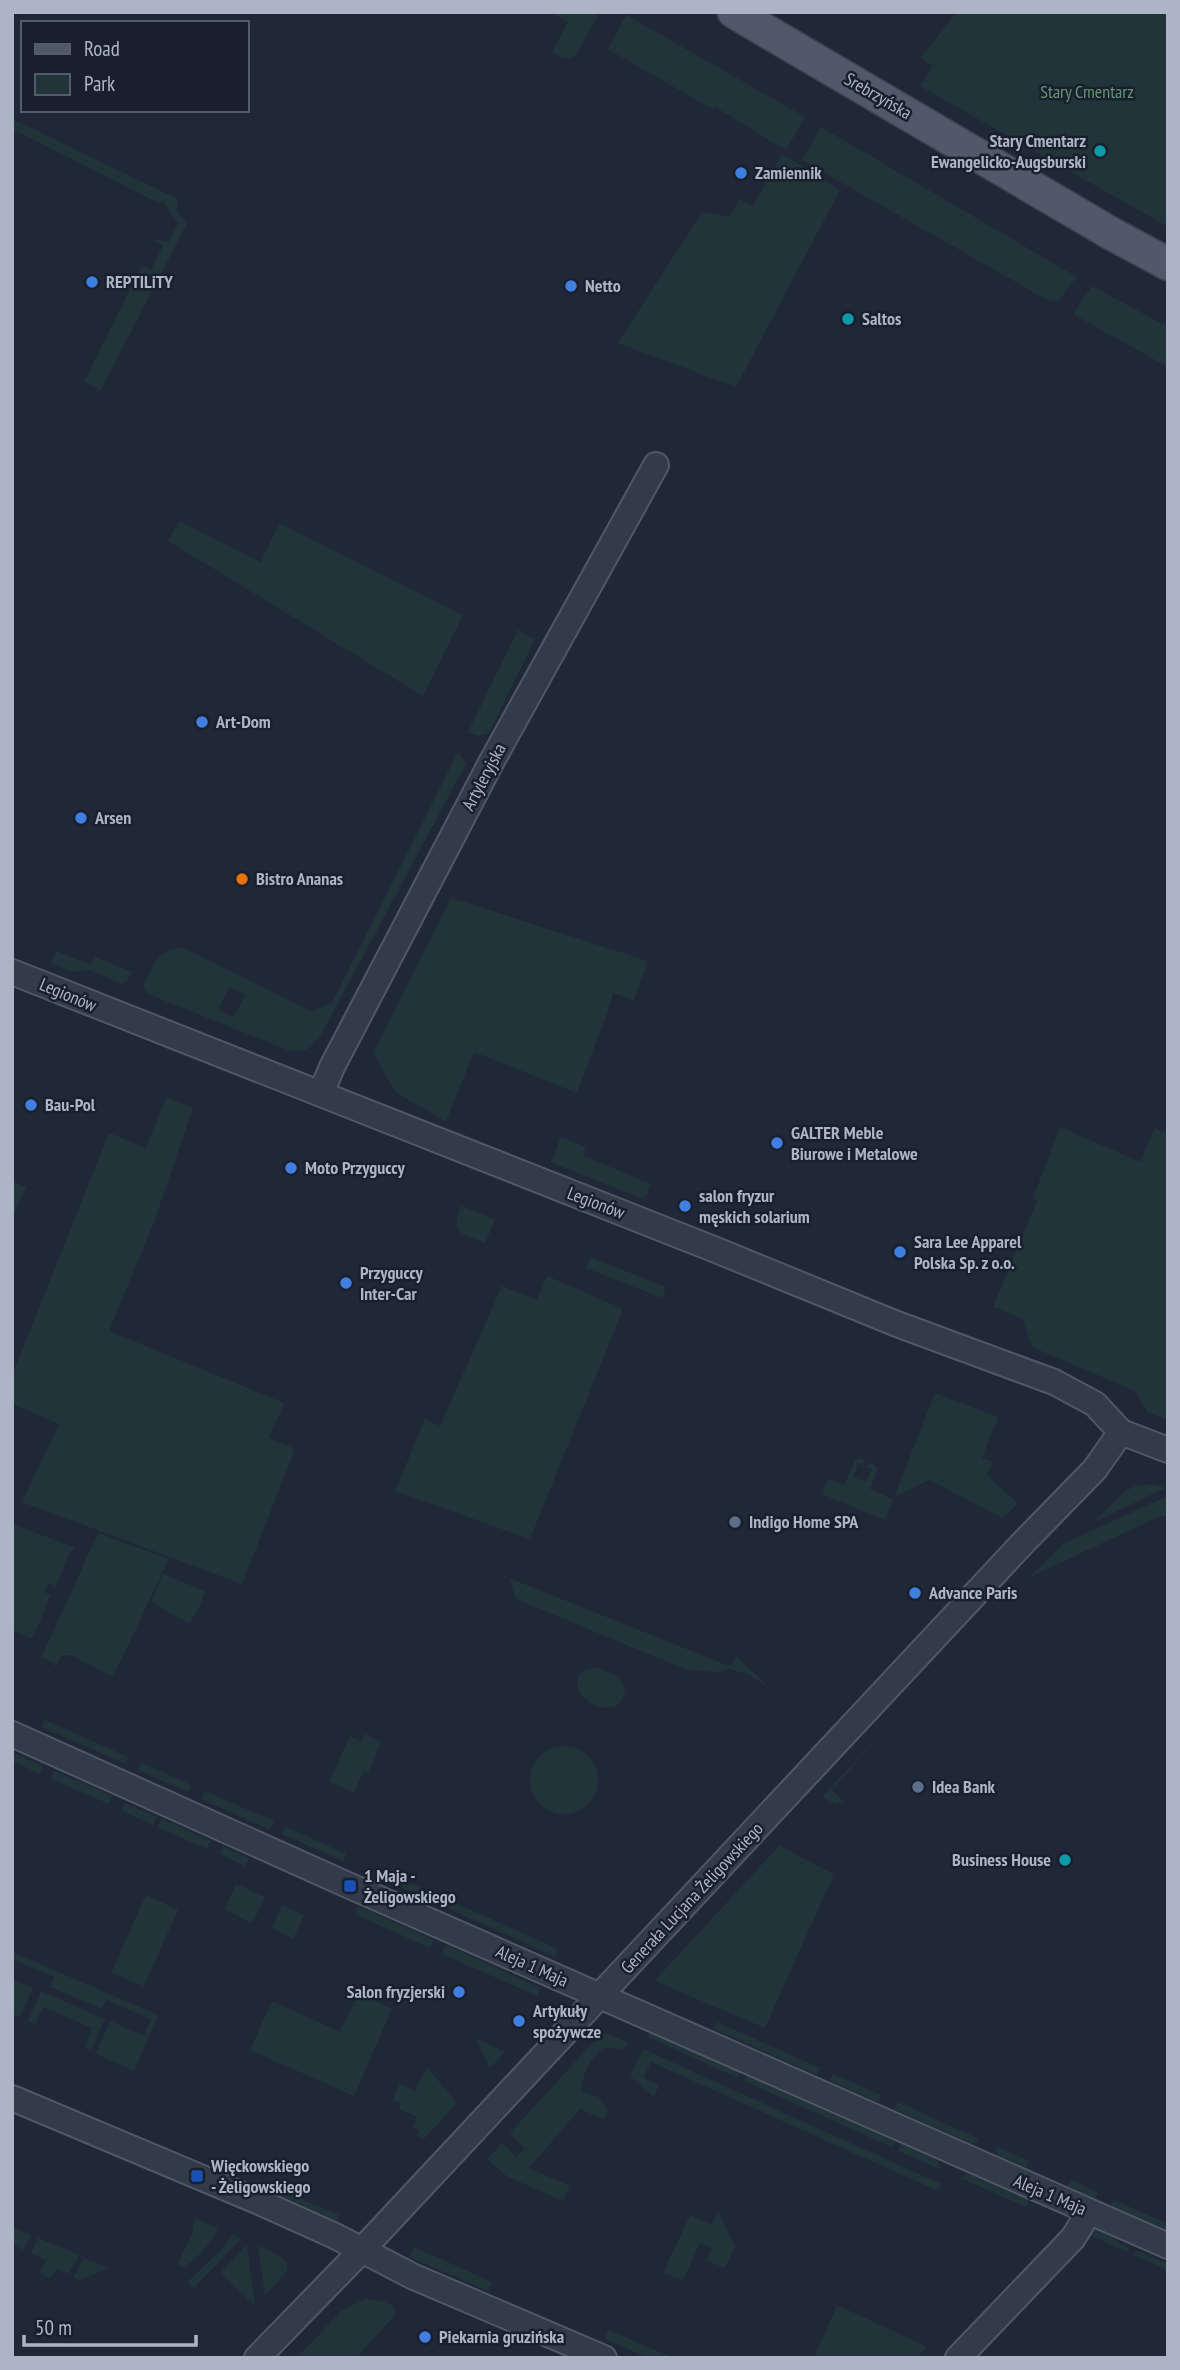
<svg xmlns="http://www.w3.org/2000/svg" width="1180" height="2370" font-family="'PT Sans Narrow',sans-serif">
	<rect width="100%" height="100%" fill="#202838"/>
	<path fill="#213439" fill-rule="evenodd" d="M552,12H600L576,55C567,62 561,57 552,52L568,22Z
		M957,12H1168V227L920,86L933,66L920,58Z
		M626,15L805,117L786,150L715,107L712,109L608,49Z
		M12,119L178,199L177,212L187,223L101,390L84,382L142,266L151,270L163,246L154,241L155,239L168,242L178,224L163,201L159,203L12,129Z
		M821,127L1077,277L1059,300L1051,302L802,160Z
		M782,154L840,190L736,387L618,343L702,212L730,217L739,199L753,206Z
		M1092,286L1168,327V367L1073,314Z
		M179,521L261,562L279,523L463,615L423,696L168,541Z
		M518,630L535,639L489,733L477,736L468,732Z
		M458,752L466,764L322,1033C311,1047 307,1054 288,1050L148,994L143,987C153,966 158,947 184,948L311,1011L332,1003ZM229,987L245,994L234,1017L218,1010Z
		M451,898L648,961L634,1000L613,993L608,1011L577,1093L474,1052L446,1122L396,1092L373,1053Z
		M56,951L91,965L95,957L132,972L127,981L122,984L90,970L71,972L51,963Z
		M166,1097L193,1108L154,1222L109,1331L284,1403L269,1438L295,1449L242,1584L22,1502L59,1424L12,1404V1376L109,1133L146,1148Z
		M1060,1127L1140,1162L1155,1128L1168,1134V1420L1147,1412L1135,1391L1032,1347L1022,1318L993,1307L1037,1201L1033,1198Z
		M561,1137L586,1147L584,1156L651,1184L646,1196L641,1198L551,1162Z
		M12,1181L26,1187L13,1216L12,1215Z
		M461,1206L495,1220L485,1243C461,1233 450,1235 461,1206Z
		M590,1257L666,1287L662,1298L586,1268Z
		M547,1276L623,1309L530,1539L395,1491L425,1419L440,1426L502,1286L537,1300Z
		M935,1393L998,1417L982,1458L991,1461L992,1467L986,1474L1018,1504L1002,1518L930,1480L894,1497Z
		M860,1458L865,1460L863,1465L858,1463L853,1477L866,1482L872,1469L867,1467L869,1462L878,1468L870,1489L893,1499L885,1520L822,1494L828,1479L844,1485L855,1461Z
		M1154,1484L1165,1488L1092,1523L1125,1491L1136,1486Z
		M1163,1498L1168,1499V1515L1160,1516L1030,1577L1063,1544Z
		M15,1525L76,1548L70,1552L56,1586L48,1583L44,1592L51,1595L32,1639L12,1630V1530Z
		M98,1533L169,1559L113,1677L71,1655H62L55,1667L53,1662L41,1658Z
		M163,1574L205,1591L200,1607L190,1622H186L151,1602Z
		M509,1578L729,1666L737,1657L766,1684L765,1685L748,1674L730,1669L719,1672L687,1670L516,1599Z
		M598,1668C615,1675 638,1685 616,1706C583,1717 557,1668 598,1668Z
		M45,1720L128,1757L125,1764L42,1727Z
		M884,1731L832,1790L843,1801L836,1804L822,1797Z
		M365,1734L381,1742L368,1773L363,1771L354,1793L329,1782L350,1736L361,1741Z
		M530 1780a34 34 0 1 1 68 0a34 34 0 1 1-68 0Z
		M12,1752L43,1766L40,1774L12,1761Z
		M141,1762L191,1785L188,1792L138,1770Z
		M55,1771L112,1796L109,1804L51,1779Z
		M205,1791L274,1821L270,1830L201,1799Z
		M125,1803L157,1817L153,1825L121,1810Z
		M162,1819L211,1841L207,1849L158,1827Z
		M285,1826L346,1854L343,1861L282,1834Z
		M223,1846L249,1858L245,1866L220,1854Z
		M779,1846L834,1874L765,2028L659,1983L656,1979Z
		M391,1874L558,1949L555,1957L388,1881Z
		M236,1884L265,1897L254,1920L250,1923L225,1909Z
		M146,1895L178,1910L144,1986L111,1973Z
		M282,1905L304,1915L293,1939L272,1928Z
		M358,1906L434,1940L430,1948L355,1914Z
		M445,1945L541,1988L537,1996L442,1954Z
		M12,1952L158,2015L134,2071L96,2054L110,2021L144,2036L151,2019L106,2000L102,2009L50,1987L54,1977L12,1959Z
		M12,1979L33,1988L20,2017L12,2014Z
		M41,1991L105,2019L91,2050L85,2047L92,2028L43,2007L35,2025L28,2021Z
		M359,1993L392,2009L354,2096L250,2050L272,2001L340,2032Z
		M717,2022L820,2068L817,2075L714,2029Z
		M651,2031L741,2072L738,2078L648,2037Z
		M606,2033L629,2043L623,2049L603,2048C589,2061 583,2072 581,2091L598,2097L608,2111L604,2119L580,2109L529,2168L570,2186L563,2201L508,2177L487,2159L502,2143L516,2157L525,2149L510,2133L597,2038Z
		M475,2038L505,2052L490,2068Z
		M643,2049L941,2184L938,2191L651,2062L643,2078L659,2085L654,2097L630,2076Z
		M427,2067L457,2103L423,2140L417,2135L419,2131L413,2127L417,2117L399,2109L401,2103L393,2099L400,2083L415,2091Z
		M746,2074L895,2141L892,2147L744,2081Z
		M833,2074L881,2095L879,2102L830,2081Z
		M898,2102L979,2139L972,2144L894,2109Z
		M901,2143L938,2161L940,2169L898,2151Z
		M996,2146L1029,2161L1026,2168L997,2155Z
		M967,2173L1029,2200L1026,2207L960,2178Z
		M255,2179L339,2215L337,2222L252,2186Z
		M1071,2179L1098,2192L1095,2199L1067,2186Z
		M1114,2200L1168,2224V2231L1111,2206Z
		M718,2211L735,2246L725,2268L706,2260L712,2248L700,2243L683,2280L663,2273L690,2215L711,2225Z
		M194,2218L218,2228C212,2242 195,2262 181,2268L178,2264L192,2234Z
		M12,2227L31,2235L23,2250L12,2243Z
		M1100,2227L1114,2230L1117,2242L1129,2248L1127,2252L1087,2234Z
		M232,2234L241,2239L194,2288L187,2282L222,2249Z
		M38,2238L80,2255L68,2274L57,2268L50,2279L40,2272L46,2261L31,2253Z
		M247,2245L255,2306L220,2273Z
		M258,2246C299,2263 293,2266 265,2295Z
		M414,2247L492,2282L488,2291L409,2257Z
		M1135,2250L1168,2264V2270L1133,2255Z
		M84,2258L109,2268L78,2281L74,2277Z
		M366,2299L382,2301L393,2306L396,2314L356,2358H297L342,2310Z
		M837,2305L927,2347L917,2358H814Z
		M608,2330L674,2358H649L605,2339Z"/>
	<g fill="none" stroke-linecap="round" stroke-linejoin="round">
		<defs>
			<path id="minor" d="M12,972L716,1250L897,1324L1054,1382L1095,1404L1121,1432L1168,1450
				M321,1093L332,1067L493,759L656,465
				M12,1734L350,1886L1168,2246
				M12,2098L257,2201L335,2236L412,2276L604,2358
				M257,2358L361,2251L1021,1545L1095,1469L1121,1432
				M958,2358L1073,2238L1089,2212"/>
			<path id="major" d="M734,12L1112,234L1168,264"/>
		</defs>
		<use href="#minor" stroke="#515766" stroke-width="28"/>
		<use href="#major" stroke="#3d4352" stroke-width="35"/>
		<use href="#minor" stroke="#333a48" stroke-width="24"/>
		<use href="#major" stroke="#515869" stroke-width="32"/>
	</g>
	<g fill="#0f9aa8" stroke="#191f2d" stroke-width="2.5">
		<circle cx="1100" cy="151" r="7"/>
		<circle cx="848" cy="319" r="7"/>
		<circle cx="1065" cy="1860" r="7"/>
	</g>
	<g fill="#3f7fe0" stroke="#191f2d" stroke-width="2.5">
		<circle cx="741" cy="173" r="7"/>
		<circle cx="92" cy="282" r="7"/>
		<circle cx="571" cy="286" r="7"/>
		<circle cx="202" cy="722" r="7"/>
		<circle cx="81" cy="818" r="7"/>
		<circle cx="31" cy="1105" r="7"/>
		<circle cx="777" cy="1143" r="7"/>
		<circle cx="291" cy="1168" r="7"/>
		<circle cx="685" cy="1206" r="7"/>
		<circle cx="900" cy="1252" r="7"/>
		<circle cx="346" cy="1283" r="7"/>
		<circle cx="915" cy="1593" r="7"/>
		<circle cx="459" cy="1992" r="7"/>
		<circle cx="519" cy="2021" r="7"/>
		<circle cx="425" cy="2337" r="7"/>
	</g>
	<circle fill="#e8710a" stroke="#191f2d" stroke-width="2.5" cx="242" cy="879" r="7"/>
	<g fill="#5c6f8a" stroke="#191f2d" stroke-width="2.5">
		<circle cx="735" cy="1522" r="7"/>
		<circle cx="918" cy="1787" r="7"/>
	</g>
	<g fill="#1a4fb4" stroke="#191f2d" stroke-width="2.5">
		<rect x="343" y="1879" width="14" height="14" rx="3.5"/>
		<rect x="190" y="2169" width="14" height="14" rx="3.5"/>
	</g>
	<g text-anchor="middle" stroke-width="5" stroke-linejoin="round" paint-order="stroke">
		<g font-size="18" fill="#649675" stroke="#191f2d">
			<text x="1087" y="98">Stary Cmentarz</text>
		</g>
		<g font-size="18" fill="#adb4c5" stroke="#191f2d">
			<text transform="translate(878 96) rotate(30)" y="6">Srebrzyńska</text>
			<text transform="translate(484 777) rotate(-62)" y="6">Artyleryjska</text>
			<text transform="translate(68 995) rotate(23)" y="6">Legionów</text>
			<text transform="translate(596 1203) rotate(21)" y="6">Legionów</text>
			<text transform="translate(692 1898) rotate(-47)" y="6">Generała Lucjana Żeligowskiego</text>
			<text transform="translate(532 1966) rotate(24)" y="6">Aleja 1 Maja</text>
			<text transform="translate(1050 2195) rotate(23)" y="6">Aleja 1 Maja</text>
		</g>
		<g font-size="18" font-weight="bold" fill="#adb4c5" stroke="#191f2d" text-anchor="start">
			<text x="1086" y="147" text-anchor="end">Stary Cmentarz<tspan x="1086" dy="21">Ewangelicko-Augsburski</tspan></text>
			<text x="755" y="179">Zamiennik</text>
			<text x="106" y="288">REPTILiTY</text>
			<text x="585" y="292">Netto</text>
			<text x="862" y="325">Saltos</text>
			<text x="216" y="728">Art-Dom</text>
			<text x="95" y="824">Arsen</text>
			<text x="256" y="885">Bistro Ananas</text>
			<text x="45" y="1111">Bau-Pol</text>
			<text x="791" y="1139">GALTER Meble<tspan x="791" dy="21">Biurowe i Metalowe</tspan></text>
			<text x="305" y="1174">Moto Przyguccy</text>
			<text x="699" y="1202">salon fryzur<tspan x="699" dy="21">męskich solarium</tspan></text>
			<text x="914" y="1248">Sara Lee Apparel<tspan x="914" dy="21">Polska Sp. z o.o.</tspan></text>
			<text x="360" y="1279">Przyguccy<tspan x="360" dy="21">Inter-Car</tspan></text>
			<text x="749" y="1528">Indigo Home SPA</text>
			<text x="929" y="1599">Advance Paris</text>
			<text x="932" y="1793">Idea Bank</text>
			<text x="1051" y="1866" text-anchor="end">Business House</text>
			<text x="364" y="1882">1 Maja -<tspan x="364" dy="21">Żeligowskiego</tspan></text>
			<text x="445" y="1998" text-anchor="end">Salon fryzjerski</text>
			<text x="533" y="2017">Artykuły<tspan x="533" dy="21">spożywcze</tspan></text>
			<text x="211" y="2172">Więckowskiego<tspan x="211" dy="21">- Żeligowskiego</tspan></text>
			<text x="439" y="2343">Piekarnia gruzińska</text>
		</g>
	</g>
	<rect width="1180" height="2370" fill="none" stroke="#adb4c5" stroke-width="28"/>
	<rect x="21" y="21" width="228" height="91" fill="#191f2d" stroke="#545b6a" stroke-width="2"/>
	<rect x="35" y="44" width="35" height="10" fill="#515869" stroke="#545b6a" stroke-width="2"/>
	<text x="84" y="56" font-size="21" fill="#adb4c5">Road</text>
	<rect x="35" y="74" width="35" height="21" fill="#213439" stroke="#545b6a" stroke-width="2"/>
	<text x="84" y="91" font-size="21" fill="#adb4c5">Park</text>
	<path d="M24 2335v10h172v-10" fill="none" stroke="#adb4c5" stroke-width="3.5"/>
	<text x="35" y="2335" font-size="21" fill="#adb4c5" stroke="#191f2d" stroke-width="5" paint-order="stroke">50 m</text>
</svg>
